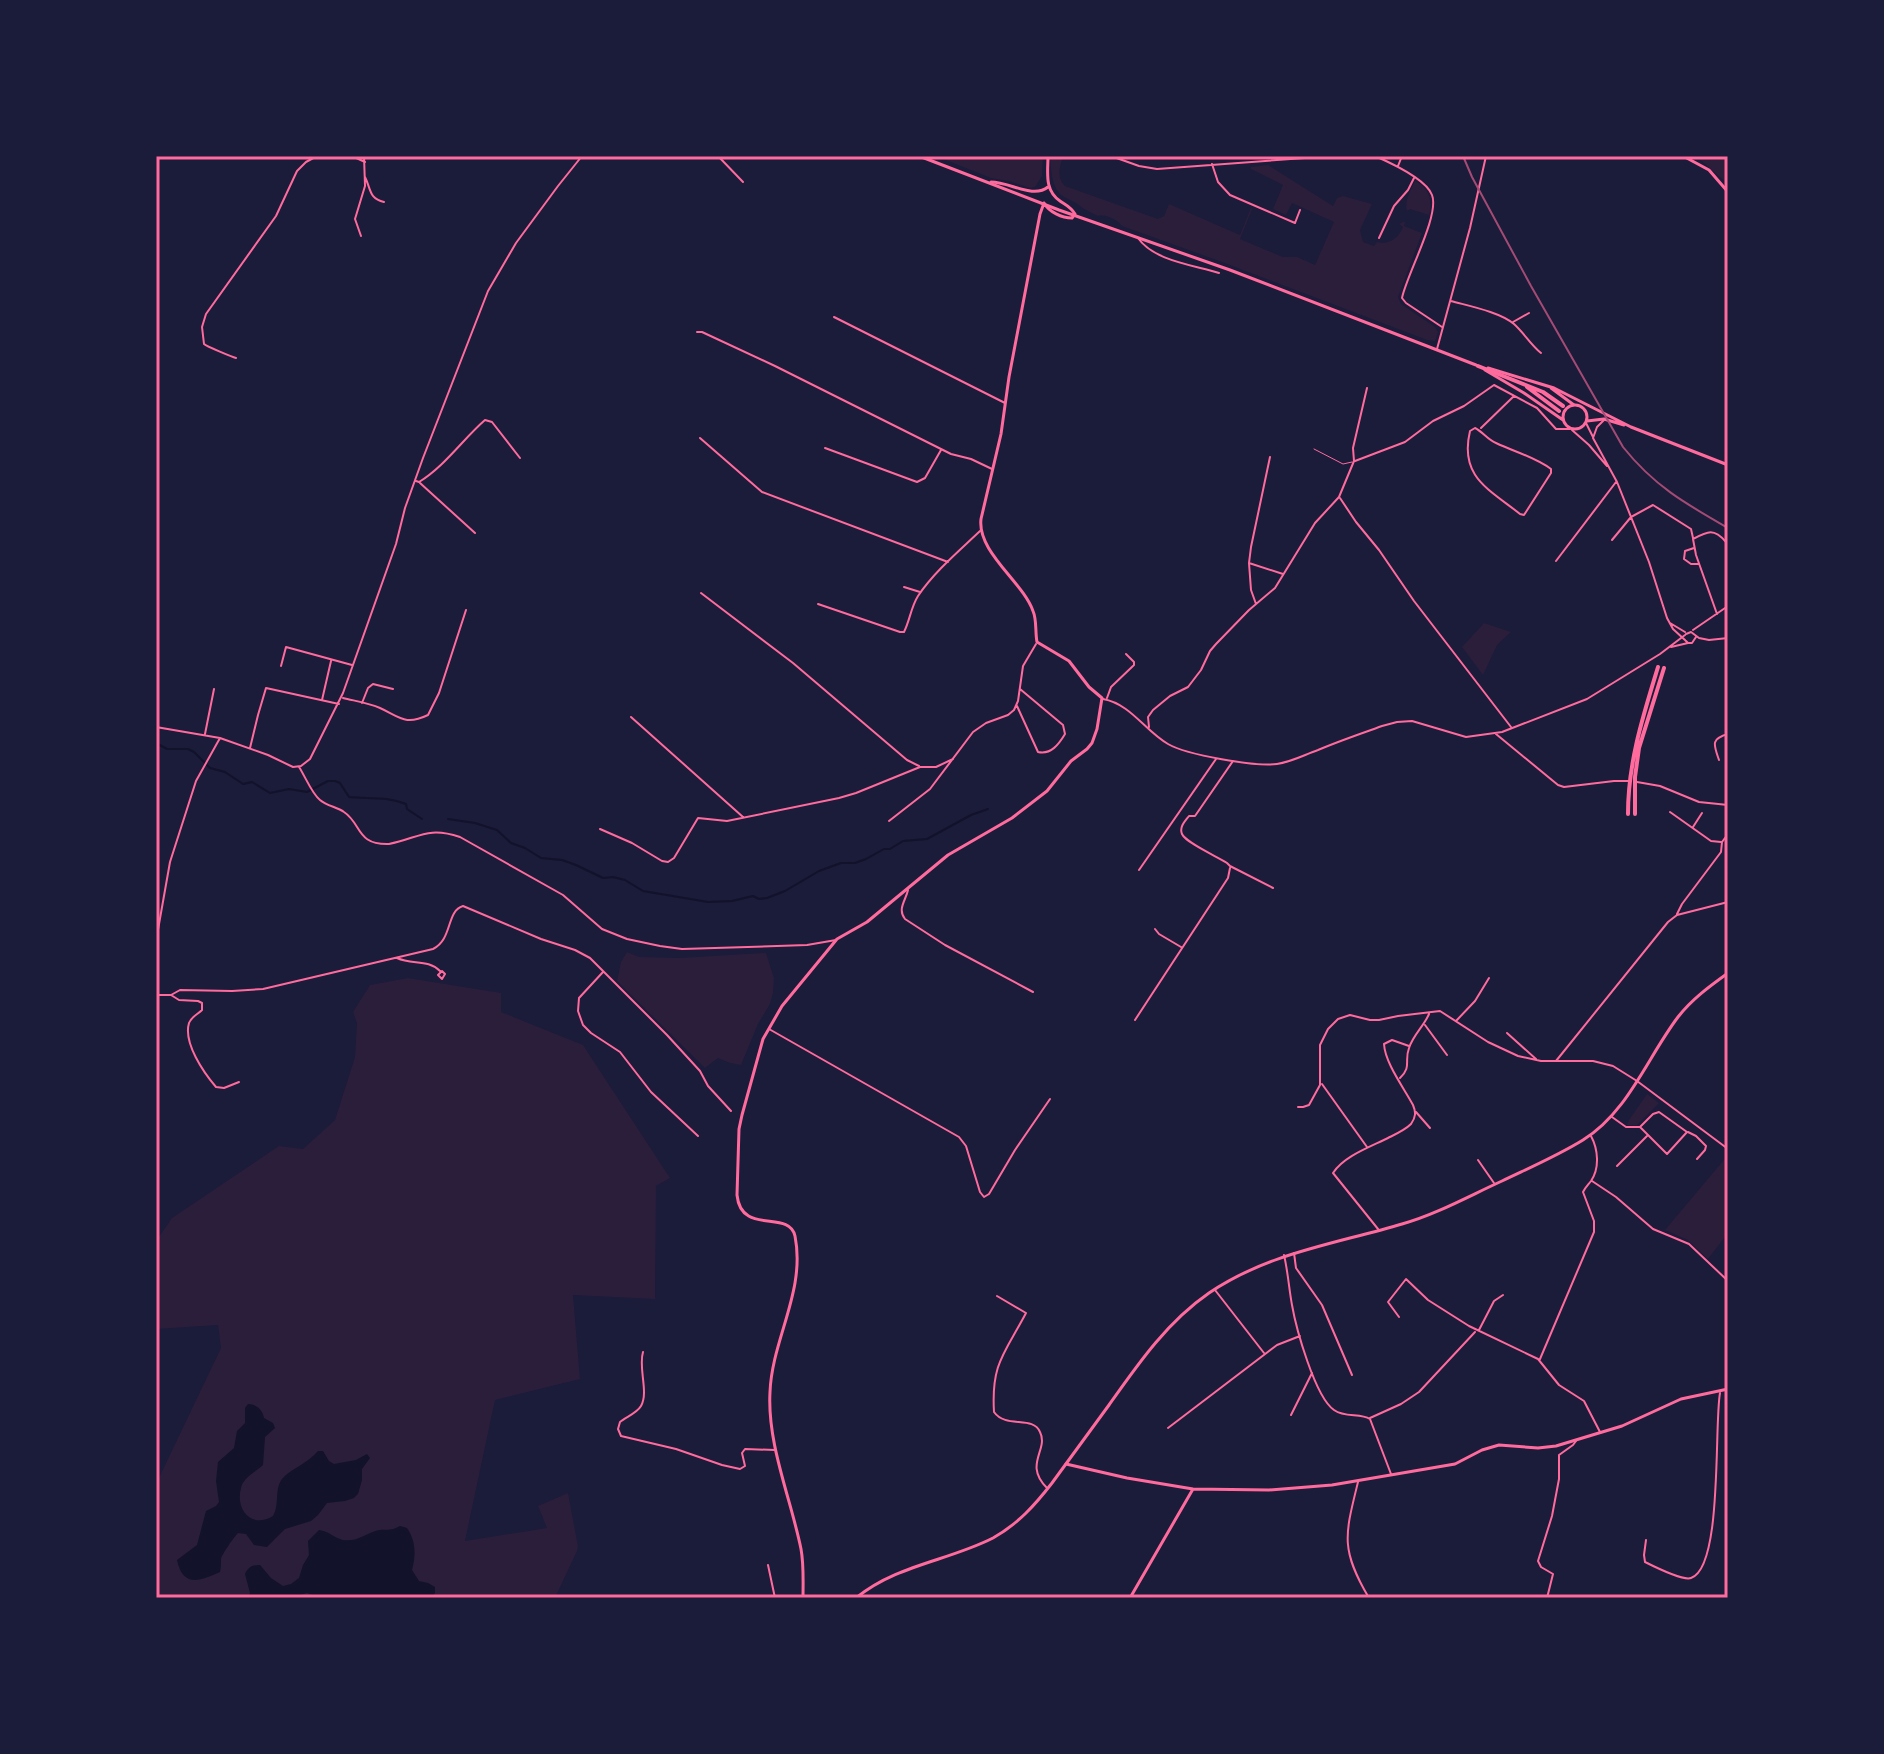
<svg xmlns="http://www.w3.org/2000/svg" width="1884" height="1754" font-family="'Sofia Sans Condensed',sans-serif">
	<rect width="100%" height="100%" fill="#1b1b3a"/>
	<path fill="#2a1e3b" d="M936,156H1043L1042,176L1035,187L1030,188L1009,181L991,178Z
		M1050,156H1063C1060,167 1056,177 1065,186L1158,219L1164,216L1169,204L1240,235L1251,208L1252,209L1240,239L1283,257H1297L1315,265L1334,222L1292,203L1286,215L1273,209L1283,185L1251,169V167L1268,165L1333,206L1337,198L1343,196L1372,204L1360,230L1363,242L1374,246L1377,242C1389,245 1399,238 1403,227L1399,224L1403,222H1405L1404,226L1422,233L1398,297L1401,304L1435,327L1438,332L1435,341L1427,340L1222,262L1122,226C1117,220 1107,214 1098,216C1090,212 1083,209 1076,203C1071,200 1064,198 1059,193C1051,184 1051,168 1050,156Z
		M1696,156H1728V184Z
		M1415,181C1429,188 1433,200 1429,215L1410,209L1407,211C1404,201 1410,192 1415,181Z
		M1484,623L1511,632L1497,645L1483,675L1462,647Z
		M627,952L639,957L679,958L766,953L774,978L773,993L770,1004L758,1024L741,1065L730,1063L718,1058L705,1068L617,981L621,962Z
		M408,978L501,993V1012L583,1045L670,1178L656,1186L655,1299L573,1295L580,1379L495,1400L465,1541L547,1528L538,1506L568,1493L578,1546L577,1551L555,1598H156V1484L221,1348L218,1325L156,1329V1241L172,1218L279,1146L303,1149L335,1120L355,1057L357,1023L353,1012L370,985Z
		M1647,1094L1659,1103L1637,1125H1627L1629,1120Z
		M1728,1155V1233L1708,1259L1688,1240L1665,1230Z"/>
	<path fill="#12122b" d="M248,1404C256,1404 263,1410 264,1418L273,1423L275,1428L265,1437L263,1465C256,1472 243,1477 241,1488C235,1510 252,1529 273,1516C280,1504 274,1490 282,1479C290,1469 307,1464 318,1451H323L329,1461L334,1464L356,1460L367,1454L370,1458L362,1469V1480L358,1494L354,1498L345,1501L327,1503L318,1515L311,1521L285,1529L267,1547L254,1545L246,1534L238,1533C234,1537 222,1554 221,1559C221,1564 221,1568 220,1572C200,1581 183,1588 177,1560L197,1545L206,1511L216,1506L219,1502L216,1481L218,1462L234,1448L237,1431L245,1423V1408Z
		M400,1526L407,1528C416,1541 416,1555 412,1570L419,1581L428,1583L435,1587V1593L431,1598H320L307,1593L291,1598H248L250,1593L245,1574C248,1567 252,1565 260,1565L271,1578L283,1586L291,1584L299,1578L303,1565L309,1555L308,1541L319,1530C329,1531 334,1538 343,1540C356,1542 364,1535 375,1531C385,1528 390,1532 400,1526Z"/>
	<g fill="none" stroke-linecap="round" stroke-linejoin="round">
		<path stroke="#12122b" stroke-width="2" d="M156,743L167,749H188L194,752L210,768L225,772L243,784L252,782L270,793L289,789L307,792L328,781H335L340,783L349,797C368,799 387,796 406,804L407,809L422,819
			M448,819L475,823L497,830L511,843L525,848L541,858L562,860L576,865L603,878L613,877L625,880L643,891L708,902L732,901L753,896L759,899L767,898L785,891L819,871L841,863H855L866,859L884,849H890L903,841L927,839L971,815L988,809"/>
		<path stroke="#ff6b9d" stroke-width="1" d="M1314,449L1343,464L1352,462"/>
		<path stroke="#ff6b9d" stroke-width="2" d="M352,156L365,162
			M718,156L743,182
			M1111,156L1139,166L1157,169L1332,156
			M1375,156C1391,163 1426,179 1432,195C1440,215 1407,274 1402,298L1406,303L1442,327
			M1212,164L1218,182L1230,195L1295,223L1300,210
			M1398,166L1402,156
			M365,177C371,189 369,199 384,202
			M361,236L355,219L365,186L364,156
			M1138,238C1154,261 1194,265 1219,273
			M1379,238L1394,206L1408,190L1414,178
			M1451,301C1469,306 1500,312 1514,324C1524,333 1531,345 1541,353
			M834,317L1005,403
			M1513,322L1529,313
			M697,332H702L775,366L951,454L971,459L992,469
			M1437,349L1470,228L1486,156
			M236,358C232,357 206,346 204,344L202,327L206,314L276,216L297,171L306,162L317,156
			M1604,420L1597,427L1593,438L1617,482L1649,562L1667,618L1673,629L1685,640
			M1586,423L1593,437
			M1475,428C1483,432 1488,440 1496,443C1515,452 1535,457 1551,469V473L1524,515L1520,514C1489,489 1459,477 1470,431Z
			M1481,428L1514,396
			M1572,430L1589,445L1607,466
			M700,438L762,492L948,562
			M825,448L917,482L925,478L941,450
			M1355,461L1405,442L1433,421L1464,406L1494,385L1537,408L1556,429H1570
			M416,481L419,482C445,466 463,439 485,420L492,422L520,458
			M420,483L475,533
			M1340,498L1356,522L1379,550L1414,601L1511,727
			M1612,540L1631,517L1653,505L1691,529L1693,538
			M1694,548L1685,551L1684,559L1691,564H1698
			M1556,561L1616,482
			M1249,563L1251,547L1270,457
			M904,587L920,592
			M701,593L793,663L907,760L919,766
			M818,604L900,632H904C910,620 911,607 918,596C934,572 959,551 980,531
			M1256,604L1251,590L1249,563L1283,574
			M1717,614L1696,555L1693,539C1708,531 1714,528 1726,542
			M1670,623L1685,632
			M1693,630L1728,606
			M1686,634L1691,632L1699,638L1709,640
			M1685,640L1688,643H1692L1696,637
			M1709,640L1728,638
			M1671,647L1688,643
			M281,666L286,647L352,665
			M343,698C355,701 369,703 380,708C400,717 405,726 428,715L439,693L466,610
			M1107,698L1111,687L1134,665V662L1126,654
			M1103,699C1131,704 1145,731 1168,744C1187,755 1256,767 1277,764C1291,762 1304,755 1318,750C1339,741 1360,734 1382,726L1397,722L1412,721L1466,737L1502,732L1587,699L1660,654L1685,635
			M322,700L331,661
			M362,703L368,688L373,684L393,689
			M1017,706L1038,752C1051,755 1059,744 1065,734L1063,725L1020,689
			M631,717L743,817
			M156,727L220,738L268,755L293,767L301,766L310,759L343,693L396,544L405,508L423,458L488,291L516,243L558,186L582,156
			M1149,727L1148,717L1153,710L1170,696L1188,687L1201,670L1210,651L1216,644L1249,610L1275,588L1315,523L1339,497L1354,461L1353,448L1367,388
			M205,734L214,689
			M1496,734L1558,785L1564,787L1614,781H1631
			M250,748L258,715L266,688L339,704
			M1719,760C1714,745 1710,739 1728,734
			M1233,761L1195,816H1189C1185,821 1179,827 1182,834C1186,843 1218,857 1227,863L1230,866L1273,888
			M299,767C305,776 312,794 320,800C327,806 337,807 344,812C362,824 356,845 389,844C419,838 427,826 460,837L563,895L602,929L627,939L660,946L682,949L807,945L836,940
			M1637,782L1660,786L1699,802L1728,805
			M1670,812L1711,841L1721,842
			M889,821L930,789L973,732L986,723L1008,715L1014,710L1018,701L1023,666L1036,644
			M1693,827L1702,813
			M600,829L632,843L662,861L668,862L674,858L698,818L727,821L839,798L856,793L920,767H936L953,759
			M1139,870L1216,759
			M908,890C906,900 897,909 905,919L945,945L1033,992
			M1677,914L1682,904L1721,852L1722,842L1728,834
			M1155,929L1159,934L1181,947
			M156,941L170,862L196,781L220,738
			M397,958C412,965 428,959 440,971
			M442,971L445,974L442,979L438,975Z
			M603,972L579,998L578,1011L583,1025L591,1033L620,1052L651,1092L698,1136
			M156,995H171L179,1000L198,1001L202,1003V1010C198,1014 191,1017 189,1023C183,1043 204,1073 216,1087L224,1088L239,1082
			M171,995L180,990L232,991L263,989L433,949C453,939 446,911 463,906L541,939L575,950L590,958L667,1035L700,1071L708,1086L731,1111
			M1135,1020L1228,878L1230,868
			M1456,1021L1475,1001L1489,978
			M1425,1025L1447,1055
			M769,1029L959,1137L966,1146L980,1192L984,1197L989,1194L1015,1150L1050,1099
			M1507,1033L1536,1059
			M1556,1061L1668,922L1677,915L1728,902
			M1400,1078C1412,1067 1404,1061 1409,1048C1413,1035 1424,1026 1429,1014
			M1322,1084L1367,1147
			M1298,1107H1303L1309,1105L1320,1085V1045L1328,1029L1338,1019L1350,1015L1370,1020H1379L1398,1016L1440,1011L1488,1042L1518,1056L1541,1061H1593L1613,1066L1637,1081L1728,1149
			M1416,1112L1430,1128
			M1612,1117L1626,1127H1640L1667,1154L1687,1132L1659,1112L1653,1114L1640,1127
			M1688,1132L1696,1136L1706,1146L1705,1150L1697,1159
			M1478,1160L1494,1183
			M1617,1166L1647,1136
			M1592,1181L1616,1197L1653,1229L1689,1244L1728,1281
			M1378,1229L1333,1173C1344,1156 1370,1147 1388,1138C1396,1134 1405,1130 1411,1124C1416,1117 1416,1112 1413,1105C1404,1088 1385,1063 1384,1044L1392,1040L1409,1046
			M1294,1253L1296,1268L1322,1305L1352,1375
			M1284,1255C1288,1272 1289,1289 1292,1305C1296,1328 1315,1397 1334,1410C1345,1418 1360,1413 1370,1419L1391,1474
			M1215,1290L1264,1353
			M997,1296L1026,1313C1005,1353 991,1363 994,1412C1006,1429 1033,1415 1040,1432C1049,1450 1023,1464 1047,1488
			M1399,1317L1388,1302L1406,1279L1428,1300L1469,1326L1538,1359L1559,1385L1584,1401L1600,1432
			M1479,1330L1494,1301L1503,1295
			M643,1352C638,1368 649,1392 641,1406C637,1413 626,1417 620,1422L618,1429L621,1436L676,1449L722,1465L740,1469L745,1466L742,1453L745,1449L775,1450
			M1540,1359L1594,1232V1221L1583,1192C1585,1188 1588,1185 1591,1181C1600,1168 1598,1149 1591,1136
			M1291,1415L1312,1373
			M1370,1418L1401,1404L1419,1392L1475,1332
			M1168,1428L1277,1345L1300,1336
			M1358,1482C1345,1535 1340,1549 1369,1598
			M1646,1540L1644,1555L1645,1562C1653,1566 1683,1581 1691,1578C1723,1568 1714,1424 1720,1393
			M768,1565L775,1598
			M1547,1598L1553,1574L1541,1567L1538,1561L1552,1516L1559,1479V1455L1573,1445L1576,1441"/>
		<path stroke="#ff6b9d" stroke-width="3" d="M991,182C1010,182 1033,199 1048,187
			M1066,1464L1127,1478L1193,1489L1269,1490L1332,1485L1455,1464L1482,1450L1499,1445L1538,1448L1556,1446L1622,1426L1681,1399L1728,1389
			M803,1598C803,1582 804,1565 801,1549C791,1499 767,1444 770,1392C772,1339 806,1291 795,1236C789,1209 741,1236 737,1195L739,1129L742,1115L763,1039L782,1006L837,939L867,922L948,855L1012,818L1047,791L1071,761L1087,749L1092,743L1097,729L1102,698L1089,687L1069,661L1037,642C1035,632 1037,620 1033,611C1023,582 977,552 981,519L1001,434L1009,377L1040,214L1044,203C1049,212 1062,218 1072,218L1075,214C1071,207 1066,205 1060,201C1044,190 1048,172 1048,156
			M1130,1598L1193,1489"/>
		<path stroke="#ff6b9d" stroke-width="3" d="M1683,156L1709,170L1728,192
			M856,1598C896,1565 948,1561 993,1538C1018,1524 1035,1505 1052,1483C1071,1457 1090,1431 1109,1405C1138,1364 1167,1322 1209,1293C1268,1253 1335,1244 1402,1224C1437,1214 1469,1196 1502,1181C1529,1168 1557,1156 1583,1140C1628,1112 1647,1058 1678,1017C1692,999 1710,986 1728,973"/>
		<path stroke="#ff6b9d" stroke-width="3" d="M919,156L1059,210L1230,270L1476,365
			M1488,368L1554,388L1631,427
			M1485,370L1524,393L1563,420
			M1551,388L1574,405
			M1563 417a12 12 0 1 1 24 0a12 12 0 1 1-24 0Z
			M1587,421L1604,419L1624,425
			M1631,427L1728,465"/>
		<path stroke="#ff6b9d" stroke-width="4" d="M1478,366L1543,392L1563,406
			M1527,387L1559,411
			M1628,814C1628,762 1643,716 1658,667
			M1635,814V777L1639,748L1664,668"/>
		<path stroke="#a44b75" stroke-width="2" d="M1463,156L1472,177L1531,286L1623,447C1654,486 1686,504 1728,528"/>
	</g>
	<rect width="1884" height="1754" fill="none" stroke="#1b1b3a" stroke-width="316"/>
	<rect x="158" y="158" width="1568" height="1438" fill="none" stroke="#ff6b9d" stroke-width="3"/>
</svg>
